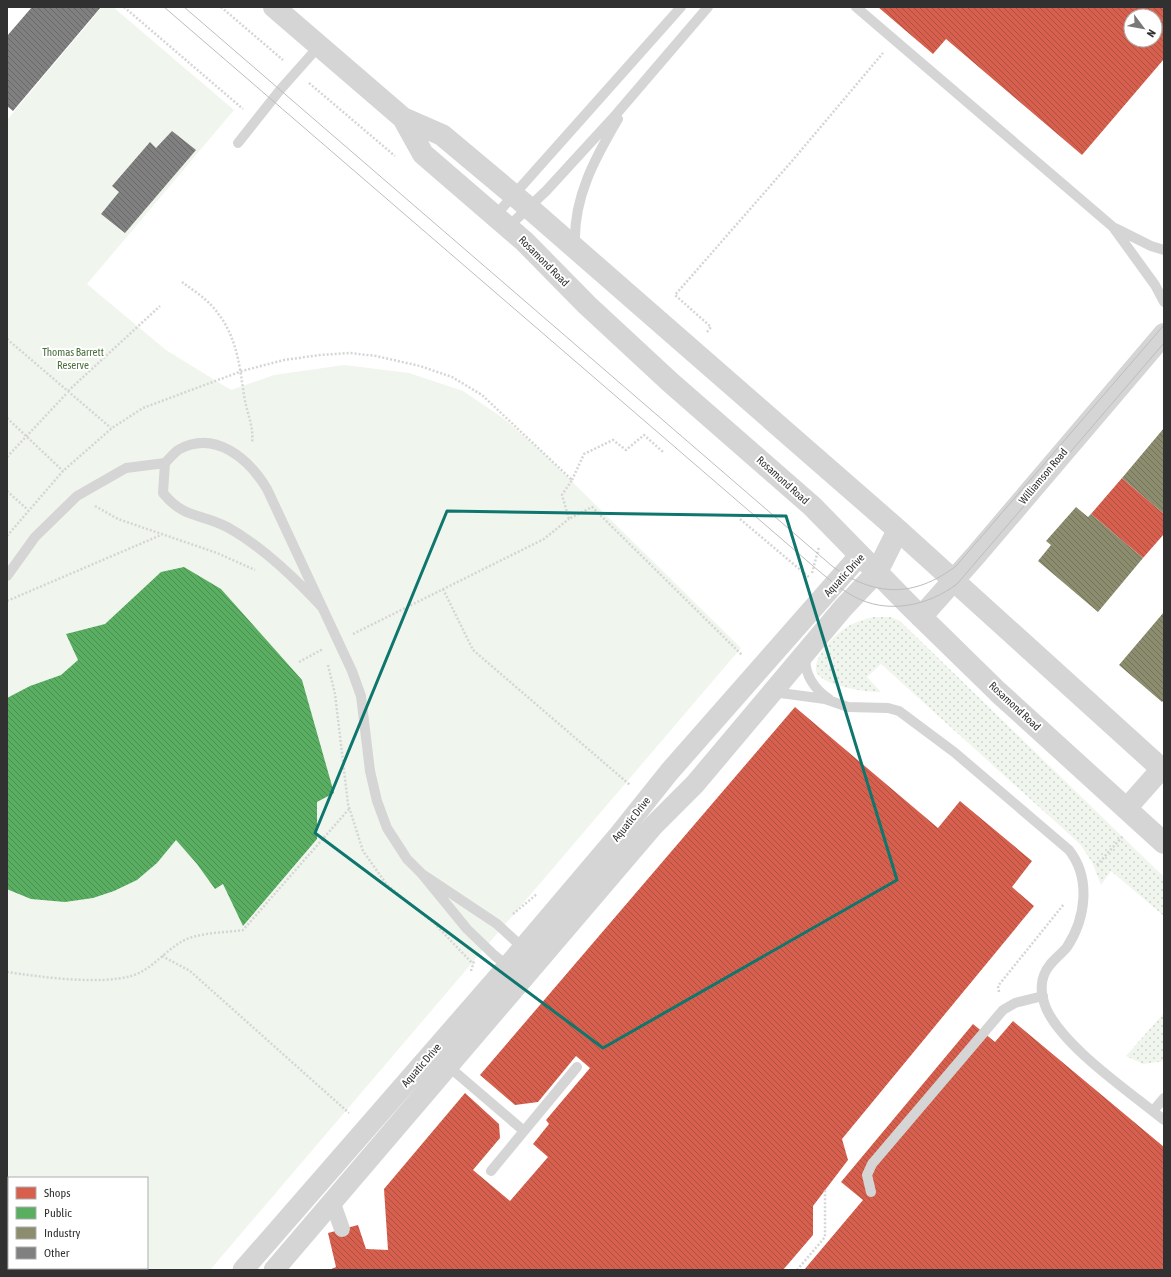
<svg xmlns="http://www.w3.org/2000/svg" width="1171" height="1277" font-family="'Asap Condensed',sans-serif">
	<defs>
		<pattern id="grass-dots" width="8" height="8" patternUnits="userSpaceOnUse"><rect width="8" height="8" fill="#f0f6ed"/><path d="M2 2h.1M6 6h.1" fill="none" stroke="#ced3cc" stroke-width="1.8" stroke-linecap="round"/></pattern>
		<pattern id="shops-back-hatch" width="6" height="6" patternUnits="userSpaceOnUse"><rect width="6" height="6" fill="#d6604d"/><path d="M-1 5l2 2M0 0l6 6M5-1l2 2" fill="none" stroke="#ae5041"/></pattern>
		<pattern id="public-back-hatch" width="6" height="6" patternUnits="userSpaceOnUse"><rect width="6" height="6" fill="#5aae61"/><path d="M-1 5l2 2M0 0l6 6M5-1l2 2" fill="none" stroke="#4b8e51"/></pattern>
		<pattern id="industry-back-hatch" width="6" height="6" patternUnits="userSpaceOnUse"><rect width="6" height="6" fill="#8c8c6e"/><path d="M-1 5l2 2M0 0l6 6M5-1l2 2" fill="none" stroke="#73735b"/></pattern>
		<pattern id="building-back-hatch" width="6" height="6" patternUnits="userSpaceOnUse"><rect width="6" height="6" fill="#808080"/><path d="M-1 5l2 2M0 0l6 6M5-1l2 2" fill="none" stroke="#696969"/></pattern>
	</defs>
	<rect width="100%" height="100%" fill="#fff"/>
	<path fill="url(#grass-dots)" d="M873,617H891L900,621L1164,877V916L1111,871L1101,885L1092,862L1080,844L881,664L867,677L881,692C866,692 826,687 817,673C810,660 836,633 847,627C855,622 864,619 873,617Z
		M1164,1013V1061L1143,1064L1126,1056Z"/>
	<path fill="#f0f6ed" fill-rule="evenodd" d="M102,7H113L234,110L87,284L166,350L231,390L274,375L344,365L409,373L463,391L503,418L542,452L741,648L210,1270H7V120ZM9,1178H147V1268H9Z"/>
	<path fill="url(#shops-back-hatch)" fill-rule="evenodd" d="M878,7H1164V59L1082,155L946,39L933,54ZM1131,16H1155V40H1131Z
		M1122,478L1164,514V534L1143,558L1091,514Z
		M795,707L938,828L960,801L1032,861L1012,887L1034,906L842,1139L848,1160L813,1206V1235L783,1270H329L336,1267L328,1233L358,1225L366,1249L388,1250L384,1189L465,1093L499,1124L500,1138L473,1170L510,1201L548,1157L533,1144L549,1124L546,1120L590,1068L576,1056L538,1102L515,1105L480,1075Z
		M1013,1021L1164,1147V1270H804L863,1200L841,1182L973,1024L995,1042Z"/>
	<path fill="url(#public-back-hatch)" d="M184,567L221,589L302,680L334,793L317,802V839L243,926L223,884L215,889L197,864L176,840L157,863L137,880L114,891L93,898L65,902L31,899L9,890L7,889V698L30,686L61,675L78,660L66,634L105,624L161,572Z"/>
	<path fill="url(#industry-back-hatch)" d="M1164,428V514L1122,478Z
		M1076,507L1088,517L1091,514L1143,558L1098,612L1038,561L1051,545L1046,541Z
		M1164,612V700L1162,702L1119,665Z"/>
	<path fill="url(#building-back-hatch)" d="M32,7H101L13,111L7,106V36Z
		M172,131L196,150L125,233L101,214L119,192L112,186L150,142L156,148Z"/>
	<g fill="none" stroke-linecap="round" stroke-linejoin="round">
		<path stroke="#d5d5d5" stroke-width="2.5" stroke-dasharray="2 2" stroke-linecap="butt" d="M124,7L243,109
			M221,7L283,60
			M309,83L395,156
			M182,282C191,289 203,296 211,305C238,334 239,365 245,401C248,415 254,429 252,443
			M707,332L711,327L675,295L792,161L883,53
			M7,339L111,428
			M68,391L160,306
			M7,418L63,471
			M7,457L67,393
			M572,480L584,454L613,440L626,450L644,435L663,452
			M7,491L28,510
			M95,506L118,519L217,553L255,570
			M740,519L810,578
			M7,536L63,471L112,428L143,408L242,371L284,360L320,355L350,353L376,356L420,366L452,377L482,395L572,480L562,495L569,519L592,507L742,655
			M812,573L819,547
			M443,589L473,650L630,785
			M7,601L161,535
			M353,634L544,539L569,519
			M299,662L323,649
			M328,665L335,694L348,804L363,851L387,885L434,923L473,964
			M1097,865L1123,836
			M513,914L537,894
			M162,956L190,971L349,1113
			M471,971L474,961
			M7,972C40,977 100,985 131,976C150,971 164,952 181,942C198,932 224,933 243,930L349,809
			M999,992L998,986L1064,904
			M797,1270L825,1237V1189"/>
		<path stroke="#d5d5d5" stroke-width="10" d="M856,7L1113,227L1155,285L1164,302
			M238,143L280,90L319,46
			M495,216L681,7
			M508,227L546,191L613,118L708,7
			M1115,228L1151,246L1164,250
			M575,245C573,198 595,158 618,119
			M7,576L35,537L77,496L126,468L165,463
			M321,606C294,577 262,546 227,527C200,513 184,519 163,493L165,463C169,459 174,453 178,450C215,429 249,459 267,489L352,671L361,696L370,771L377,801L387,828L407,859L422,874L467,929L494,955L509,967
			M806,656C803,673 815,690 829,699
			M772,696L779,693L788,694L825,699L848,707L888,708L899,711L954,752L1069,850C1091,878 1086,918 1067,947C1060,956 1048,963 1044,975C1040,985 1042,998 1046,1008C1063,1047 1130,1092 1164,1120
			M422,874L497,924L524,949
			M448,1066L524,1131
			M1153,1111L1164,1098
			M491,1171L577,1067
			M871,1192L867,1175L872,1164L1003,1010L1015,1003L1043,996"/>
		<path stroke="#d5d5d5" stroke-width="16" d="M332,1201L342,1229"/>
		<path stroke="#d5d5d5" stroke-width="21" d="M1126,809L1164,766
			M243,1270L507,967L618,836L670,771L860,555
			M274,1270L654,825L695,784L843,608L877,572"/>
		<path stroke="#d5d5d5" stroke-width="22" d="M274,7L403,118L423,154L524,241L587,305L670,382L812,506L909,605L998,692L1164,843
			M403,118L442,135L528,207L898,530L1164,771
			M877,572L898,530
			M921,617L976,555L1164,334"/>
		<path stroke="#bdbdbd" stroke-width="1" d="M164,7L813,566C826,577 839,588 853,596C887,615 928,606 957,584L1164,343
			M184,7L832,566C874,597 914,598 956,566L1164,325"/>
	</g>
	<path fill="none" stroke="#0f766e" stroke-width="3" stroke-linejoin="round" d="M447,511L786,516L897,880L603,1048L315,833Z"/>
	<g text-anchor="middle" stroke-width="4" stroke-linejoin="round" paint-order="stroke">
		<g font-size="11" fill="#313131" stroke="#fff">
			<text transform="translate(544 261) rotate(45)" y="4">Rosamond Road</text>
			<text transform="translate(1043 476) rotate(-50)" y="4">Williamson Road</text>
			<text transform="translate(783 480) rotate(42)" y="4">Rosamond Road</text>
			<text transform="translate(844 575) rotate(-47)" y="4">Aquatic Drive</text>
			<text transform="translate(1015 706) rotate(43)" y="4">Rosamond Road</text>
			<text transform="translate(631 819) rotate(-51)" y="4">Aquatic Drive</text>
			<text transform="translate(421 1065) rotate(-49)" y="4">Aquatic Drive</text>
		</g>
		<g font-size="11" fill="#4b6f3c" stroke="#fff">
			<text x="73" y="356">Thomas Barrett<tspan x="73" dy="13">Reserve</tspan></text>
		</g>
	</g>
	<rect width="1171" height="1277" fill="none" stroke="#313131" stroke-width="16"/>
	<rect x="8" y="1177" width="140" height="92" fill="#ffffff" stroke="#adadad"/>
	<rect x="16" y="1187" width="20" height="12" fill="#d6604d" stroke="#adadad"/>
	<text x="44" y="1197" font-size="12" fill="#313131">Shops</text>
	<rect x="16" y="1207" width="20" height="12" fill="#5aae61" stroke="#adadad"/>
	<text x="44" y="1217" font-size="12" fill="#313131">Public</text>
	<rect x="16" y="1227" width="20" height="12" fill="#8c8c6e" stroke="#adadad"/>
	<text x="44" y="1237" font-size="12" fill="#313131">Industry</text>
	<rect x="16" y="1247" width="20" height="12" fill="#808080" stroke="#adadad"/>
	<text x="44" y="1257" font-size="12" fill="#313131">Other</text>
	<g transform="translate(1143 28) rotate(122)"><circle r="19" fill="#ffffff" stroke="#adadad"/>
	<path d="M0-3L7 15L0 10L-7 15Z" fill="#797979"/>
	<text y="-6" font-size="11" font-weight="bold" text-anchor="middle" fill="#313131">N</text>
	</g>
</svg>
